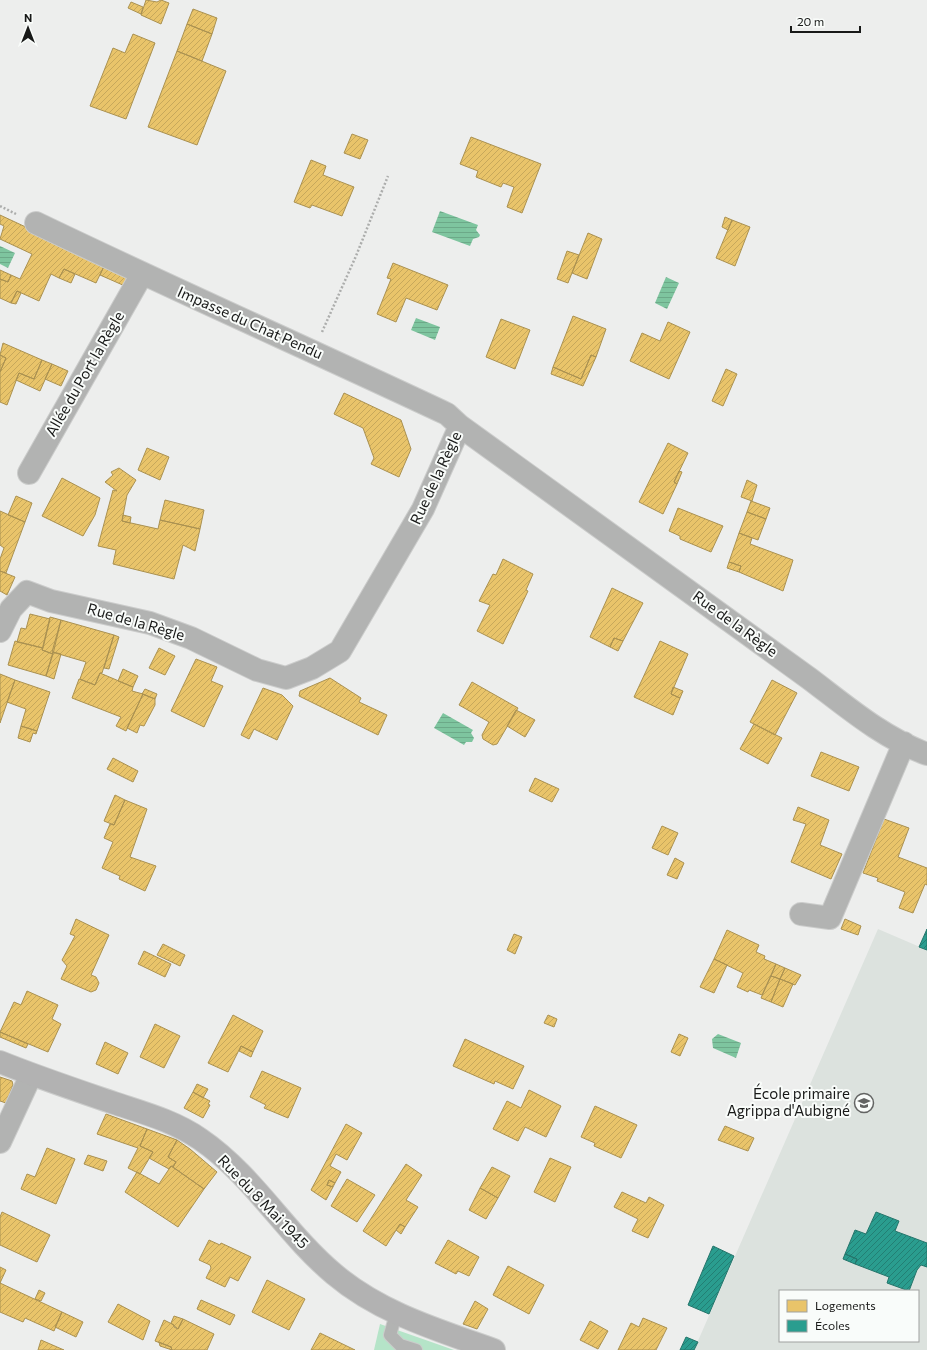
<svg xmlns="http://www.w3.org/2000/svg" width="927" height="1350" font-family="Commissioner,sans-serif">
	<defs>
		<pattern id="water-rules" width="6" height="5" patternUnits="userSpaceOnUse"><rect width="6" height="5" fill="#7ec59f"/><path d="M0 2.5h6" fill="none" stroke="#6ca988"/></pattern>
		<pattern id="homes-hatch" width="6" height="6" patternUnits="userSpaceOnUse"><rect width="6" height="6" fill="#e9c46a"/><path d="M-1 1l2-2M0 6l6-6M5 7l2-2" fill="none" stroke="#c7a85b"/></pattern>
		<pattern id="schools-hatch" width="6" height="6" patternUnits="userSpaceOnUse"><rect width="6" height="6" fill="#2a9d8f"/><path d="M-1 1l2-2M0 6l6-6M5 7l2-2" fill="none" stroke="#237f74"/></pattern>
	</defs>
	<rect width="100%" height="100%" fill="#edeeed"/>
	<path fill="#dce2de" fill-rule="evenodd" d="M878,929L927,950V1350H694ZM780,1291H918V1341H780Z"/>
	<path fill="#b5e4c8" d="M380,1324L454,1350H374Z"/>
	<path fill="url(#water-rules)" d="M440,211L478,225L476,230L480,235L479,237L473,239L470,246L432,232Z
		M0,246L15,253L8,268L0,264Z
		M666,277L679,283L667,309L655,303Z
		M416,318L440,327L435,340L411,330Z
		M443,713L473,730L471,733L474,738L472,742H466L464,745L434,728Z
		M718,1034L741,1043L736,1058L713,1048L712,1039Z"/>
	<path fill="url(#homes-hatch)" stroke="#aa9151" d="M146,0L157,2L161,0L169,3L161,24L141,15Z
		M131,2L143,7L141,14L128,8Z
		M193,9L217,18L212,34L187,24Z
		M187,24L212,34L202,61L177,51Z
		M133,34L155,43L126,119L90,106L113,48L125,53Z
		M177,51L226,71L197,145L148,127Z
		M352,134L368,140L360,159L344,153Z
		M471,137L541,164L522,213L507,207L514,187L503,183L501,187L476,177L478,171L460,164Z
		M311,160L326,166L323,175L354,187L342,216L312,205L310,208L294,202Z
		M0,215L105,264L96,283L64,269L59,278L51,274L39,301L17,291L11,303L0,298V279L8,282L11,275L20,279L32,254L0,239L4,226L0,224Z
		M725,217L732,220L728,230L722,227Z
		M732,220L750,227L735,266L716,258Z
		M588,233L602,239L587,279L572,273Z
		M567,251L579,255L568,283L557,279Z
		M393,263L448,285L437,310L406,298L396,322L377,314L391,279L387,278Z
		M105,264L131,276L125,286L100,275Z
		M64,269L75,274L71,283L59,278Z
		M0,270L11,275L8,282L0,279Z
		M17,291L21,293L16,304L11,303Z
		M573,316L606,329L596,357L591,355L581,379L553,367Z
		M501,319L530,330L515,369L486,357Z
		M668,322L690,332L669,379L630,361L642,333L660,341Z
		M3,343L42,360L34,379L19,373L7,405L0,402V372L6,358L0,355Z
		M0,355L6,358L0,372Z
		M591,355L596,357L583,386L551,374L553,367L581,379Z
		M42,360L52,364L40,391L16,380L19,373L34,379Z
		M52,364L68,371L61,386L45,379Z
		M726,369L737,374L723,406L712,401Z
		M344,393L401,420L411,449L399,477L371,464L374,458L363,428L334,414Z
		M668,443L688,453L674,482L677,484L663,514L639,502Z
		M147,448L169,457L160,480L138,470Z
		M119,468L136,480L127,495L122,521L158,529L160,520L200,529L195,551L183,545L174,579L113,564L116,550L98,546L113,490L117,491L105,482L113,475L111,472Z
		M679,471L682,472L677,484L674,482Z
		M62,478L100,498L95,515L83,536L42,516Z
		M747,480L757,485L752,501L741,497Z
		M16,496L32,503L25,522L8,515Z
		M165,500L204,510L200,529L160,520Z
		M751,501L770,508L766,519L747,512Z
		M678,508L723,526L711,552L680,539V536L669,531Z
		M0,511L25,522L6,573L0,571V559L4,548L0,545Z
		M747,512L766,519L758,540L739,533Z
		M123,515L131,517L130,523L122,521Z
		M739,533L752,538L750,544L793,560L783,591L739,572L741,566L729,562Z
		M503,559L533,574L526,590L528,591L503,644L477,631L490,605L479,601L493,574L496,575Z
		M729,562L741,566L739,572L727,568Z
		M0,571L15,577L7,595L0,591Z
		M612,588L643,603L623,641L614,638L610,647L590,637Z
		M30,614L50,619L43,648L17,642L21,628L26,629Z
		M50,617L61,620L53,654L42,650Z
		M61,620L114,635L102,673H100L95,685L80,679L86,662L52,652Z
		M114,635L119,637L109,669L104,668Z
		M614,638L623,641L618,651L610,647Z
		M15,641L43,648L42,650L53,654L46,676L8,665Z
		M660,641L688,654L671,694L680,698L673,715L634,697Z
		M159,648L175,656L165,675L149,668Z
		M53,652L61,654L54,679L46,676Z
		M196,659L217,667L211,681L223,686L204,727L171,711Z
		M123,669L138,676L133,687L118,681Z
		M100,673L133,687L132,691L143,694L126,731L116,726L121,717L72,698L79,679L95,685Z
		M0,674L15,680L0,723Z
		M330,678L361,698L359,702L387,715L378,735L299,696L300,691Z
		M15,680L50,692L37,731L21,726L26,709L7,702Z
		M772,680L797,693L775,735L750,722Z
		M472,682L518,708L497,744L493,745L483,739L482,735L489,722L459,705Z
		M673,687L683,691L680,698L671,694Z
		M263,688L282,695L293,706L277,740L254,729L249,739L241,735Z
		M145,689L157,694L155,699L142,694Z
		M143,694L155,699V705L144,726L140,725L137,733L127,728Z
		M516,710L535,720L525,737L507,726Z
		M754,724L782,738L768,764L740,749Z
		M21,726L37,731L36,734L33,733L30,742L18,738Z
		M821,752L859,767L849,791L811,776Z
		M113,758L138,771L133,782L107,769Z
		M535,778L559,789L552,802L529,791Z
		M115,795L125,800L114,825L104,821Z
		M125,800L147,809L130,857L156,866L145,891L119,879L120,876L102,868L113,842L104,838L110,824L114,825Z
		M798,807L829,820L820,845L842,854L831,879L791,862L806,824L793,820Z
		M884,819L909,828L898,857L927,868V885L925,884L913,913L899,908L905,892L877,881L878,878L863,873Z
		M662,826L678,833L668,855L652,848Z
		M675,858L684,863L677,879L667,875Z
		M76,919L109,935L91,975L96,977L99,983L96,990L91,992L61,979L67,966L62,960L75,936L70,934Z
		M845,919L861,926L858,935L841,929Z
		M727,930L759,945L756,952L765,956L764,959L776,964L762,995L749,990L748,992L737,987L743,973L714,959Z
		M514,934L522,937L515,954L507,950Z
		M163,944L185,955L180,966L157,955Z
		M144,951L171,964L165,977L138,964Z
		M714,959L727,965L714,993L700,987Z
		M776,964L785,968L780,979L771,976Z
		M785,968L801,975L795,985L780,979Z
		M771,976L780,979L771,1002L761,998Z
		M780,979L793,984L783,1007L771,1002Z
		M27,991L58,1005L52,1019L61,1024L48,1052L0,1032L14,1002L21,1005Z
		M233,1015L263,1031L253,1052L241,1046L228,1072L208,1063Z
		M548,1015L557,1019L554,1027L544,1023Z
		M155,1024L180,1036L164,1068L140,1057Z
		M0,1032L28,1044L26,1048L0,1037Z
		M679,1034L688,1038L680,1056L671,1052Z
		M465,1039L524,1066L513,1089L495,1081L494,1084L453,1066Z
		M105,1042L128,1053L118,1074L96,1064Z
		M241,1046L253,1052L251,1057L239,1051Z
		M262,1071L301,1088L288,1118L264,1108L266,1105L250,1097Z
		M0,1077L12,1081L13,1085L6,1103L0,1101Z
		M197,1084L208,1089L203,1098L193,1092Z
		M529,1090L561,1106L546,1137L525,1127L518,1141L493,1129L507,1101L521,1108Z
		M193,1092L210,1101L208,1104L210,1105L203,1118L184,1108Z
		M595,1106L637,1125L621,1158L594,1146L595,1143L581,1137Z
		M106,1114L147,1129L140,1146L153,1152L140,1174L128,1168L138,1148L97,1134Z
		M346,1124L362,1133L347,1160L336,1154L330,1166L341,1172L335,1183L329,1180L327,1185L333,1187L326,1200L311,1190Z
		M725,1126L754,1138L748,1151L718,1140Z
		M147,1129L177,1140L168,1157L176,1162L173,1167L171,1166L169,1169L149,1158L153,1152L140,1146Z
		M177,1140L190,1149L217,1172L204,1189L173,1167L176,1162L168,1157Z
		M47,1148L75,1159L56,1204L21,1189L27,1174L35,1177Z
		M88,1155L107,1161L103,1171L84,1164Z
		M550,1158L571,1167L555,1202L534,1192Z
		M406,1164L422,1175L406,1200L418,1207L405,1227L400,1224L386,1246L363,1231Z
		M171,1166L204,1189L178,1227L125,1192L137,1172L159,1184Z
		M492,1167L510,1176L498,1198L480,1188Z
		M347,1179L375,1195L357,1222L331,1206Z
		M329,1180L335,1183L333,1187L327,1185Z
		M480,1188L498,1198L486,1219L469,1210Z
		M622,1192L646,1203L649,1197L664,1205L648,1238L632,1231L638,1219L614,1207Z
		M2,1212L50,1235L37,1262L0,1245V1217Z
		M400,1224L405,1227L401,1234L396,1230Z
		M209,1240L220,1245L221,1243L251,1257L238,1281L230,1277L225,1287L206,1278L211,1268L210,1265L199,1260Z
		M448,1240L479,1257L469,1276L458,1271L456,1274L435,1263Z
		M508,1266L544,1285L529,1314L493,1295Z
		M0,1267L6,1270L0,1283Z
		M267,1280L305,1299L289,1330L252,1312Z
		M0,1283L62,1312L54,1331L25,1318L23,1322L0,1312Z
		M39,1290L45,1293L41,1301L35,1299Z
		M201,1300L235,1315L230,1325L197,1309Z
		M475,1301L488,1309L477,1329L463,1324Z
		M118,1304L150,1321L143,1340L108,1322Z
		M62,1312L83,1322L76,1337L55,1327Z
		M174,1316L183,1319L178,1329L171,1323Z
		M643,1318L667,1328L656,1350H618L631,1323L639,1327Z
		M183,1319L214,1334L207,1350H172L171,1347L155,1341L164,1320L174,1325V1327L178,1329Z
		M590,1321L608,1331L598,1349L580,1340Z
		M320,1333L355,1350H311Z
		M41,1340L64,1350H38Z
		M159,1342L171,1347L172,1350L160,1346Z"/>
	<path fill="url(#schools-hatch)" stroke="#25756b" d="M927,929V950L919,947Z
		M876,1212L899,1221L895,1231L927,1243V1267L921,1265L917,1270L909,1291L887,1283L889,1277L855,1264L857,1259L845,1254L855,1230L866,1234Z
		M713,1246L734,1256L709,1314L688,1305Z
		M845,1254L857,1259L855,1264L843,1259Z
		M686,1337L698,1342L694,1350H680Z"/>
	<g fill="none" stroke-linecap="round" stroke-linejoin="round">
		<defs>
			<path id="lane" d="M396,1314L390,1335L400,1345L416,1350"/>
			<path id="street" d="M36,223C173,289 311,350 447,414L460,426
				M29,473L142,274
				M0,631L11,609L27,592L51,601L150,623L191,638L257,670L286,678L312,668L340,651L423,509L460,426L810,679C847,707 883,738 927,754
				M801,914L830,918L904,743
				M0,1142L31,1075"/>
			<path id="secondary" d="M0,1062C37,1077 76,1090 114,1103C144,1113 174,1121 200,1139C253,1175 285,1233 334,1274C380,1313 438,1330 494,1350"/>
		</defs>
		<use href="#lane" stroke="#cbcccb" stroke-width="14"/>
		<use href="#street" stroke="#cbcccb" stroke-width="24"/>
		<use href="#secondary" stroke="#cbcccb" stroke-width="24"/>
		<path stroke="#acadac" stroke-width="2.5" stroke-dasharray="2 2" stroke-linecap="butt" d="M0,206L16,214
			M322,332L356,256L388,176"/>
		<use href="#lane" stroke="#b2b3b2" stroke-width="12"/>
		<use href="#street" stroke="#b2b3b2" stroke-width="22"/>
		<use href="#secondary" stroke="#b2b2b2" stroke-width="22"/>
	</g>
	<defs>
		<symbol id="school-ring" viewBox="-11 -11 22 22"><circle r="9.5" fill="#f9fcfa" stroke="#636463" stroke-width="1.5"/><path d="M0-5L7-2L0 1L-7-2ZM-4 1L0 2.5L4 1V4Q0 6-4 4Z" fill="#636463"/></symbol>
	</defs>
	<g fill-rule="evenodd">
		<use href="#school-ring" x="853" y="1092" width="22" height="22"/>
	</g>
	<g text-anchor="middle" stroke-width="4" stroke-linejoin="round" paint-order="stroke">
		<g font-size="15" fill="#181918" stroke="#f9fcfa">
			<text transform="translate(250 323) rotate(24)" y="5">Impasse du Chat Pendu</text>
			<text transform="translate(85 374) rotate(-60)" y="5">Allée du Port la Règle</text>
			<text transform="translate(436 478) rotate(-65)" y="5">Rue de la Règle</text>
			<text transform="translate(136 622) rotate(16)" y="5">Rue de la Règle</text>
			<text transform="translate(735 624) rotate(36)" y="5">Rue de la Règle</text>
			<text transform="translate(263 1202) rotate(46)" y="5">Rue du 8 Mai 1945</text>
		</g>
		<g font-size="15" fill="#181918" stroke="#f9fcfa" text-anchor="end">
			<text x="850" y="1099">École primaire<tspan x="850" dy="17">Agrippa d'Aubigné</tspan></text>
		</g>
	</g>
	<rect x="779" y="1290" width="140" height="52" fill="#f9fcfa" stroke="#9fa1a0"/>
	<rect x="787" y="1300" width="20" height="12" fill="#e9c46a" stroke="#9fa1a0"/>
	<text x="815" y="1310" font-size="12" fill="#181918">Logements</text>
	<rect x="787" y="1320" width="20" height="12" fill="#2a9d8f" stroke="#9fa1a0"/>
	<text x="815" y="1330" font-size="12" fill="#181918">Écoles</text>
	<g transform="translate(28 28)" stroke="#f9fcfa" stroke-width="3" paint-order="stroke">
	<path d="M0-3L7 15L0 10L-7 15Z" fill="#181918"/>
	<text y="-6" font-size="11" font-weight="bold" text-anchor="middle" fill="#181918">N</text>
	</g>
	<path d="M791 26v6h69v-6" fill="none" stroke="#181918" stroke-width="2"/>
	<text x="797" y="26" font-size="12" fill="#181918" stroke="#f9fcfa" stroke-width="3" paint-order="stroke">20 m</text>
</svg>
